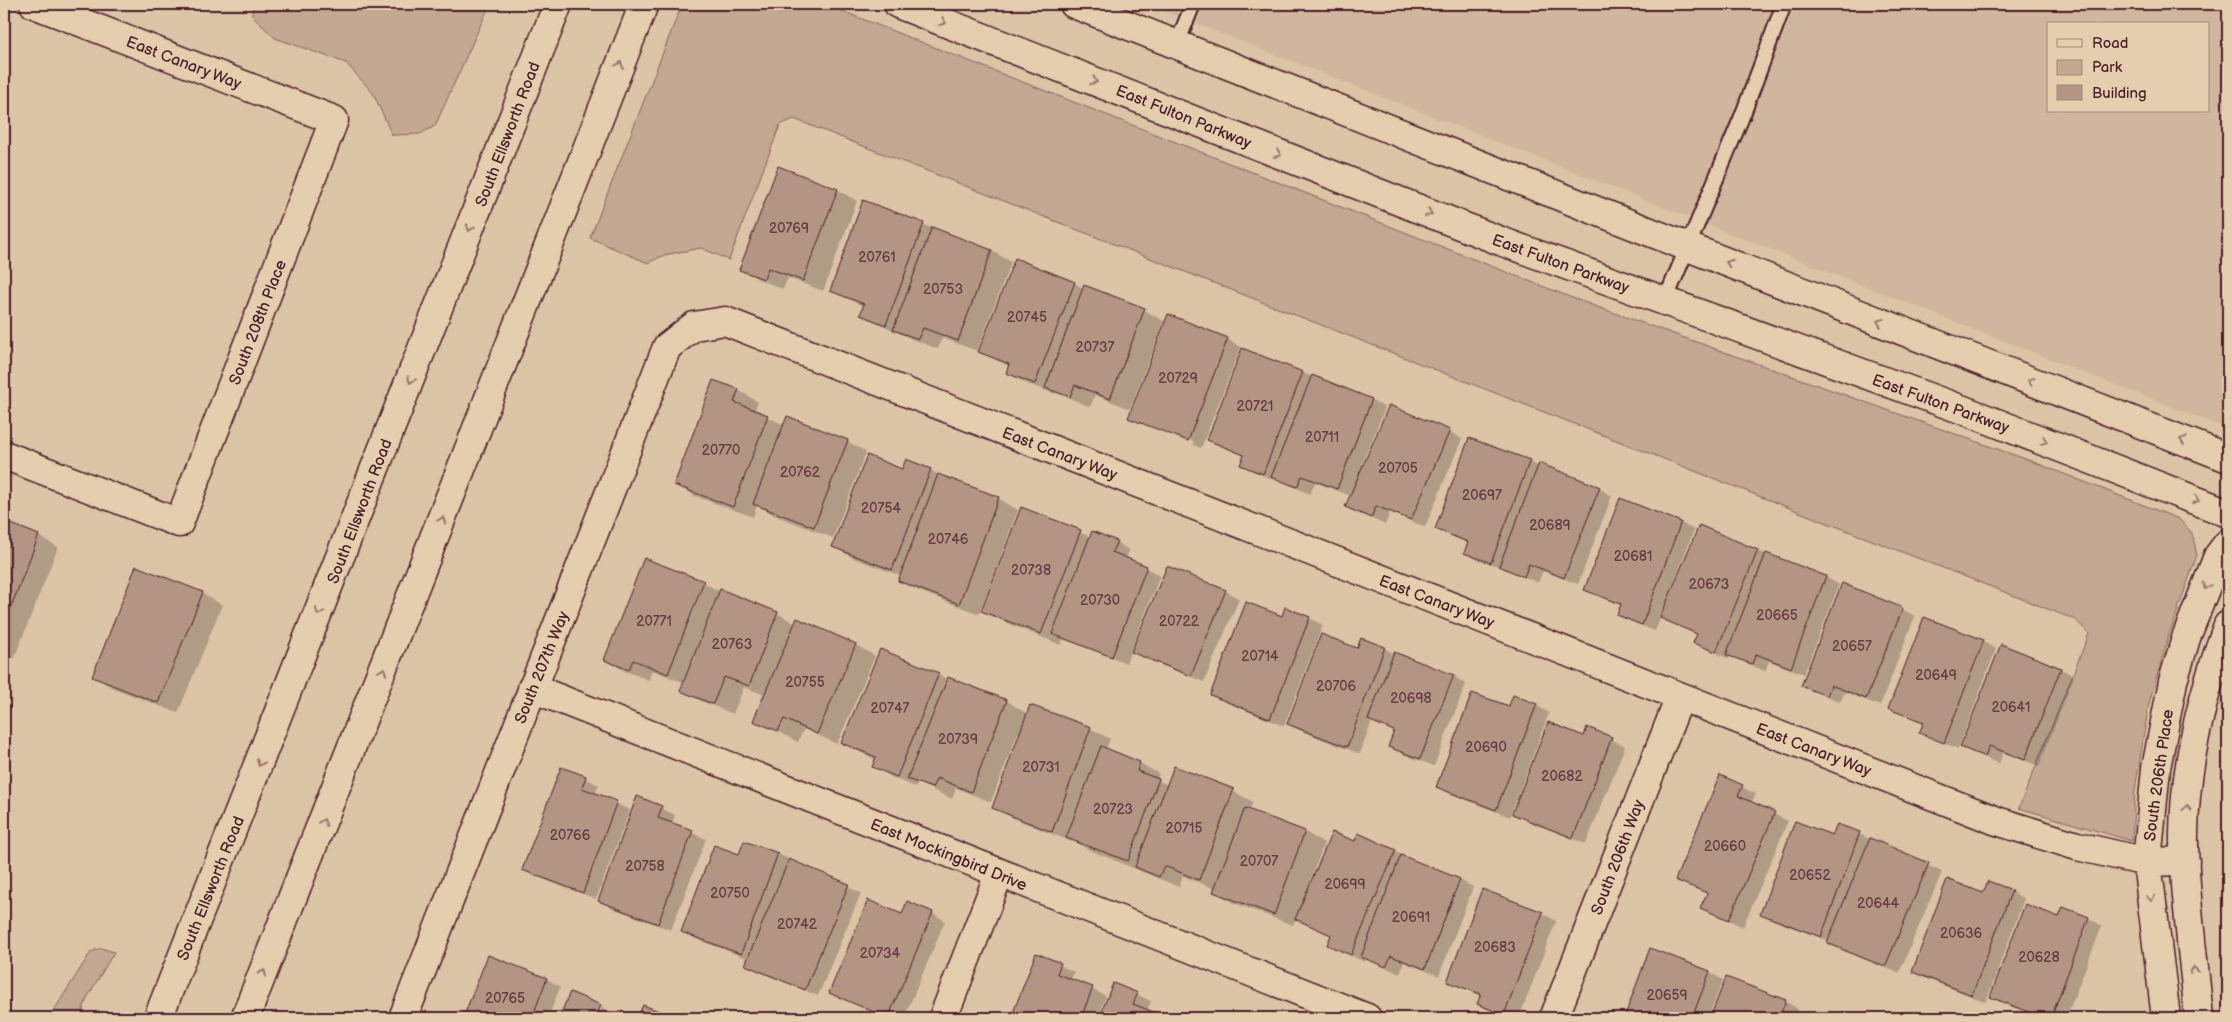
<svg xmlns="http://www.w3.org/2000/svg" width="2232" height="1022" font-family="'Balsamiq Sans',sans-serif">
	<rect width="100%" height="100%" fill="#dcc4a6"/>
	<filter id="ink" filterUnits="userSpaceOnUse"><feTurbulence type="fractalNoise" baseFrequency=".02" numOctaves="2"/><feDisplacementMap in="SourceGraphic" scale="10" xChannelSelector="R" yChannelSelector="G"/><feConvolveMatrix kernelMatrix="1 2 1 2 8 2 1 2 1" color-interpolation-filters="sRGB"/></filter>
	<g filter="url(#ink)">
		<path fill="#d0b69c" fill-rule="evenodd" d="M1146,4H2228V427H2223ZM2048,24H2208V111H2048Z"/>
		<path fill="#c3a892" stroke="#86645e" d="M253,4H490L435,126L420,134L392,135L373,93L346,63L275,38L252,16Z
			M682,4H824L1575,299L2031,461L2179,519L2192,533L2197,555L2169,635L2149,703L2135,790L2132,841L2019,808L2089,634L2076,620L794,119L780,125L729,260L701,248L664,255L648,263L590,238Z
			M101,948L114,952L87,998L80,1018H49L91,952Z"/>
		<path fill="#0003" d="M779,167L838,190L857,201L823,291L788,278L783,289L760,280L740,269Z
			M864,202L992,251L1011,262L977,351L942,338L938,349L914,340L861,315L865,307L831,290Z
			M1075,283L1084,289L1144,310L1164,321L1130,409L1095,395L1090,407L1056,392L1055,394L1027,384L1007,372L1010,367L980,351Z
			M1227,339L1241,347L1201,448L1193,445L1194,442L1142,422V424L1130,417Z
			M1303,373L1372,400L1385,408L1362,464L1365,465L1449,431L1462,439L1425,527L1390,512L1385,525L1347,507L1351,496L1315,482L1310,494L1277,479L1276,481L1255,472L1241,465L1245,456L1208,439Z
			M738,390L758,402L754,411L785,425L847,441L866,452L833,538L774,515L757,505L753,517L695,496L675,484Z
			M1529,461L1539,467L1599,488L1612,496L1578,584L1543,571L1538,583L1505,568L1478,560L1465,553L1469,544L1436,529Z
			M930,470L946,479L998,498L1018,510L979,614L919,591L899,580L901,576L853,558L833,546L903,471Z
			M1621,500L1681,523L1694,530L1672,588L1674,589L1758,551L1826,577L1839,585L1804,674L1769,661L1765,671L1730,656L1729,659L1694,642L1698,635L1661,617L1655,631L1632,622L1619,615L1622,606L1586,589Z
			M1022,508L1091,537L1116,542L1129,550L1126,559L1160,575L1126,663L1063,638L1061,645L1002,621L983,610Z
			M4,523L38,536L58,547L14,659L4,655Z
			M1167,567L1226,591L1239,599L1204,682L1146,659L1133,651Z
			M703,582L720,592L777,613L796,624L798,620L856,645L875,656L837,744L804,729L798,742L755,720L765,695L744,687L733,714L701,701L682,690L685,683L652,670L649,680L625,671L606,660Z
			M202,593L222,605L178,713L113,688L94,676Z
			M1902,609L1915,616L1880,706L1845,692L1840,702L1803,685Z
			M1283,617L1309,618L1323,625L1284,726L1225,702L1212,695Z
			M1983,642L1996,649L1958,749L1921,733L1925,724L1890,708Z
			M1384,648L1395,654L1453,676L1466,684L1434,766L1403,754L1390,746L1395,732L1372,721L1360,754L1301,731L1288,724L1358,649Z
			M2061,669L2074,676L2039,766L2003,753L1999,764L1962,747Z
			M938,674L948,680L1007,701L1028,714L1090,728L1110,739L1106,750L1140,763L1159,774L1157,780L1168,785L1233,791L1253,802L1249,811L1305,832L1324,843L1309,884L1311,885L1355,843L1395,851L1408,859L1460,880L1473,887L1439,976L1404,962L1400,974L1366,958L1364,962L1329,945L1332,936L1296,918L1293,925L1234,903L1214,892L1215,889L1183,876L1179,887L1087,849L1072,840V842L1013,818L993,807L1021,734L1018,733L991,802L956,788L952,799L918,783L916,787L893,778L873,766L876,760L842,743Z
			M1536,705L1549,713L1510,817L1451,794L1438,787L1509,708Z
			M1588,729L1625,746L1586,844L1527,821L1514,814L1584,738Z
			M562,768L599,785L595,794L630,810L596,899L537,877L524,869Z
			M1720,777L1756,794L1751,803L1788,821L1743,927L1702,907L1708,894L1677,879Z
			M638,798L675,815L672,824L706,839L671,930L612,908L599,900Z
			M1859,834L1942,872L1899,973L1841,950L1829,941L1775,921L1762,913L1833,837Z
			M745,842L778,854L861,893L818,996L760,972L747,964L749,959L696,939L683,931L740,856Z
			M2011,891L2024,899L1986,1002L1927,979L1914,972L1984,894Z
			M932,913L945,921L904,1018H887L830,992L902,915Z
			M1542,913L1556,921L1519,1018H1510L1491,1011L1478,1004L1481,996L1449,981Z
			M2089,918L2102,926L2066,1018H2040L2004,1004L1991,997L2060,919Z
			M1651,950L1710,972L1723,980L1708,1018H1625Z
			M1037,955L1074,972L1071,980L1106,996L1097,1018H1013Z
			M488,957L547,979L560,987L548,1018H465Z
			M1727,979L1785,1001L1798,1009L1795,1018H1711Z
			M1114,984L1151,1001L1147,1011L1166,1018H1101Z
			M602,1007L614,1014L612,1018H598Z"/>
		<path fill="#b39584" stroke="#4a1f2b" d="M778,166L838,189L803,281L768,268L764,279L739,270Z
			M863,200L924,223L886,325L860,315L864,304L830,291Z
			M932,227L992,250L958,341L923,328L918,339L893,330Z
			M1015,258L1075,282L1035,384L1006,373L1009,364L978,352Z
			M1084,285L1145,308L1110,399L1075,385L1070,397L1045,388Z
			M1168,314L1228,338L1188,441L1128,418Z
			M1242,348L1303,372L1263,474L1240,465L1244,455L1207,440Z
			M1312,375L1372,399L1337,489L1302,476L1297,487L1271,477Z
			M713,380L739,389L734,402L768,415L733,507L674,485Z
			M1389,405L1450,430L1411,520L1376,506L1371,518L1345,507Z
			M787,416L848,440L814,527L753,504Z
			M1469,438L1530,460L1491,563L1464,553L1468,542L1435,529Z
			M867,455L902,469L906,459L931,469L892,570L832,547Z
			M1539,463L1600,487L1564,578L1529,564L1524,577L1499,566Z
			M938,474L999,497L959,604L898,581Z
			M1620,498L1681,522L1642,625L1617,615L1621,604L1584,590Z
			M1021,507L1081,530L1041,634L981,611Z
			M4,521L39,535L4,625Z
			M1699,525L1758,550L1716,652L1693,643L1697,634L1660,618Z
			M1092,531L1117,541L1112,552L1147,566L1112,657L1052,634Z
			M1766,553L1826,576L1791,668L1756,654L1752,664L1726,655Z
			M644,558L704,581L668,674L633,660L629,670L604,660Z
			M136,566L203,592L158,703L92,677Z
			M1167,566L1226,590L1191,676L1131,652Z
			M1842,583L1903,608L1866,699L1831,685L1827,696L1801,686Z
			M720,589L778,612L749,686L724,677L713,704L680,691Z
			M1246,602L1282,616L1285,607L1310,617L1270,719L1210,695Z
			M1924,617L1984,640L1944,743L1919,733L1924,722L1888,709Z
			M797,618L856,644L817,734L784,719L778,731L753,721Z
			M1321,634L1357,648L1361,638L1385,647L1347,747L1287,724Z
			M2001,644L2061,668L2025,760L1989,746L1985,757L1960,747Z
			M880,649L939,673L897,777L872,767L876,757L841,743Z
			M1394,652L1454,675L1420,759L1388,747L1394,731L1368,720Z
			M948,677L1007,700L971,792L937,778L932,788L907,779Z
			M1472,693L1509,706L1513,695L1537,704L1496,810L1436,787Z
			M1030,705L1091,727L1052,832L992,808Z
			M1548,722L1584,736L1587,727L1612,737L1573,838L1512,814Z
			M1101,746L1140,762L1137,771L1159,779L1128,861L1066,838Z
			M1174,766L1234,789L1199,880L1164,866L1159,877L1135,867Z
			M561,767L586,776L582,788L617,801L583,893L522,870Z
			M1720,775L1743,785L1738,796L1775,812L1729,920L1700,908L1707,893L1675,880Z
			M637,796L662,806L658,818L693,830L658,924L598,901Z
			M1245,808L1305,831L1274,915L1213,892Z
			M1795,821L1832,835L1837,824L1860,832L1821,937L1760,914Z
			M1332,832L1355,841L1358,833L1396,850L1351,955L1327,945L1331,935L1295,919Z
			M1870,838L1929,863L1885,967L1827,943Z
			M744,841L778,853L741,954L681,932L714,845L739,854Z
			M1401,855L1460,879L1425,969L1391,956L1386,967L1361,957Z
			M789,859L849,884L805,990L745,965Z
			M1947,879L1983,893L1988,881L2012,890L1972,995L1912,972Z
			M1482,889L1543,912L1504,1015L1477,1004L1481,994L1447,982Z
			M868,900L902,914L907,901L933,912L888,1018L829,993Z
			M2025,904L2059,917L2063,907L2089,917L2051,1018H2044L1990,997Z
			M1650,948L1710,971L1692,1018H1624Z
			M1036,953L1061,963L1057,974L1093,987L1081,1018H1011Z
			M488,955L547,978L532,1018H463Z
			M1726,977L1786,1000L1779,1018H1710Z
			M1113,983L1138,993L1133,1004L1169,1018H1099Z
			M570,992L601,1005L596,1018H559Z
			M643,1005L677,1018H637Z"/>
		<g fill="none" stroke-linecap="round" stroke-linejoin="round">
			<defs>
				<path id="service" d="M1177,44L1193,4
					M1665,301L1743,114L1784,4"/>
				<path id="minor" d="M898,4L1503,242L1966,411L2228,513
					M1074,4L1688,247L2228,458
					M4,455L179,523L334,120L34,4
					M532,688L1367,1018
					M403,1018L667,347L694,326L725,321L1997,821L2077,846L2147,862L2185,861
					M943,1018L999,874
					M1554,1018L1680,697
					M2166,1018L2147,862L2156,768L2173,681L2187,635L2218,556L2228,543
					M2199,1018C2194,960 2185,902 2184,844C2183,770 2202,694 2228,625"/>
				<path id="primary" d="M158,1018L558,4
					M245,1018L644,4"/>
			</defs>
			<use href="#service" stroke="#4a1f2b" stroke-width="18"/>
			<use href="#minor" stroke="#4a1f2b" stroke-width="31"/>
			<use href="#primary" stroke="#4a1f2b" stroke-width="31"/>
			<use href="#service" stroke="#e5ceae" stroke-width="14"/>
			<use href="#minor" stroke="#e5ceae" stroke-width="28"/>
			<use href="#primary" stroke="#e5ceae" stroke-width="28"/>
		</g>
		<defs><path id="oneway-chevron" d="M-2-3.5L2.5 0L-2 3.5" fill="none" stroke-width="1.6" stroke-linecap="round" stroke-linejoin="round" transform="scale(1.25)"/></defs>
		<g stroke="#98766c">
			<use href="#oneway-chevron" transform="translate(943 22) rotate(22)"/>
			<use href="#oneway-chevron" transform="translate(620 65) rotate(-69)"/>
			<use href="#oneway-chevron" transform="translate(1094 81) rotate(22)"/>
			<use href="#oneway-chevron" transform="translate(1278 154) rotate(22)"/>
			<use href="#oneway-chevron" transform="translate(1429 213) rotate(22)"/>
			<use href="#oneway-chevron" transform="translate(470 228) rotate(111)"/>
			<use href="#oneway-chevron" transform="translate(1729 263) rotate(-159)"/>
			<use href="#oneway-chevron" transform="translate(1880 322) rotate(-159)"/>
			<use href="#oneway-chevron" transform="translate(411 380) rotate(111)"/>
			<use href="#oneway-chevron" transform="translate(2031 381) rotate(-159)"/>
			<use href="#oneway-chevron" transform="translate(2183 440) rotate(-159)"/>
			<use href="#oneway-chevron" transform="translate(2044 441) rotate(21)"/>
			<use href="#oneway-chevron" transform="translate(2196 500) rotate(21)"/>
			<use href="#oneway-chevron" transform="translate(442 520) rotate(-69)"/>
			<use href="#oneway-chevron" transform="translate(2206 586) rotate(111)"/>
			<use href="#oneway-chevron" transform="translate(319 612) rotate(112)"/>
			<use href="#oneway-chevron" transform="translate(383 671) rotate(-69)"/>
			<use href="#oneway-chevron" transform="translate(260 763) rotate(112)"/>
			<use href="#oneway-chevron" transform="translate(2187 808) rotate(-86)"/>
			<use href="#oneway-chevron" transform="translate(323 822) rotate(-69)"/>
			<use href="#oneway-chevron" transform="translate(2151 898) rotate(83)"/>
			<use href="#oneway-chevron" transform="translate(2194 970) rotate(-96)"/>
			<use href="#oneway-chevron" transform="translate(263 973) rotate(-68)"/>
		</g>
	</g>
	<g text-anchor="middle" stroke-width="4" stroke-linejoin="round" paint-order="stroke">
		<g font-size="14" fill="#643c41">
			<text x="789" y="233">20769</text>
			<text x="877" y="262">20761</text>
			<text x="943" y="294">20753</text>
			<text x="1027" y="322">20745</text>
			<text x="1095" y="352">20737</text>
			<text x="1178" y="383">20729</text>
			<text x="1255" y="411">20721</text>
			<text x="1322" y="442">20711</text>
			<text x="721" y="455">20770</text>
			<text x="1398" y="473">20705</text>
			<text x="800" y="477">20762</text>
			<text x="1482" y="500">20697</text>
			<text x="881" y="513">20754</text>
			<text x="1550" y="530">20689</text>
			<text x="948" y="544">20746</text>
			<text x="1633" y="561">20681</text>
			<text x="1031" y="575">20738</text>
			<text x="1709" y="589">20673</text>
			<text x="1100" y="605">20730</text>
			<text x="1777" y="620">20665</text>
			<text x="654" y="626">20771</text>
			<text x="1179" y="626">20722</text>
			<text x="732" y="649">20763</text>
			<text x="1852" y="651">20657</text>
			<text x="1260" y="661">20714</text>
			<text x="1936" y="680">20649</text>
			<text x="805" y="687">20755</text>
			<text x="1336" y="691">20706</text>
			<text x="1411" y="703">20698</text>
			<text x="2011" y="712">20641</text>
			<text x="890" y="713">20747</text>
			<text x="958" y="744">20739</text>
			<text x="1486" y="752">20690</text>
			<text x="1041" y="772">20731</text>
			<text x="1562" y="781">20682</text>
			<text x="1113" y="814">20723</text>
			<text x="1184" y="833">20715</text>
			<text x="570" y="840">20766</text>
			<text x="1725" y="851">20660</text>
			<text x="1259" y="866">20707</text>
			<text x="645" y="871">20758</text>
			<text x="1810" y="880">20652</text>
			<text x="1345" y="889">20699</text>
			<text x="730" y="898">20750</text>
			<text x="1878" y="908">20644</text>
			<text x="1411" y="922">20691</text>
			<text x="797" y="929">20742</text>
			<text x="1961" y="938">20636</text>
			<text x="1495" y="952">20683</text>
			<text x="880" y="958">20734</text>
			<text x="2039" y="962">20628</text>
			<text x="1667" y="1000">20659</text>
			<text x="505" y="1003">20765</text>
		</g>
		<g font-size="16" fill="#4a1f2b" stroke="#e5ceae">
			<text transform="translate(184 62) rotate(21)" y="6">East Canary Way</text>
			<text transform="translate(1184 116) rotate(22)" y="6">East Fulton Parkway</text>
			<text transform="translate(507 134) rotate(-69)" y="6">South Ellsworth Road</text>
			<text transform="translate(1561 263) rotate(20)" y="6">East Fulton Parkway</text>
			<text transform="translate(257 322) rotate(-69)" y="6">South 208th Place</text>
			<text transform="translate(1941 403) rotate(20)" y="6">East Fulton Parkway</text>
			<text transform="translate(1060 453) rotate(21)" y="6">East Canary Way</text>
			<text transform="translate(359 511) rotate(-69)" y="6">South Ellsworth Road</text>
			<text transform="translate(1437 601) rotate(21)" y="6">East Canary Way</text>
			<text transform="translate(541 667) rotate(-68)" y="6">South 207th Way</text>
			<text transform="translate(1814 749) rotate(21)" y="6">East Canary Way</text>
			<text transform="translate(2158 775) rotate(-82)" y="6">South 206th Place</text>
			<text transform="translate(949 854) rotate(22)" y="6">East Mockingbird Drive</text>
			<text transform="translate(1617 857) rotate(-69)" y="6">South 206th Way</text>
			<text transform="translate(210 888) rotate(-68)" y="6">South Ellsworth Road</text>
		</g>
	</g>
	<rect width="2232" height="1022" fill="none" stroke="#e5ceae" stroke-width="20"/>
	<rect x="10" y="10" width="2212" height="1002" fill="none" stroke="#4a1f2b" stroke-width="2" filter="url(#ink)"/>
	<rect x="2047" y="22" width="162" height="90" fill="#e5ceae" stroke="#a7887a"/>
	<rect x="2057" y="39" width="25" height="8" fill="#e5ceae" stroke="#a7887a"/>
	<text x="2092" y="48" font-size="15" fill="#4a1f2b">Road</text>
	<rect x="2057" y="60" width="25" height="15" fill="#c3a892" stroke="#a7887a"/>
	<text x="2092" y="72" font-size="15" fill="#4a1f2b">Park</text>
	<rect x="2057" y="85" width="25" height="15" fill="#b39584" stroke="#a7887a"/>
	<text x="2092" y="98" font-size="15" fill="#4a1f2b">Building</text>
</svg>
